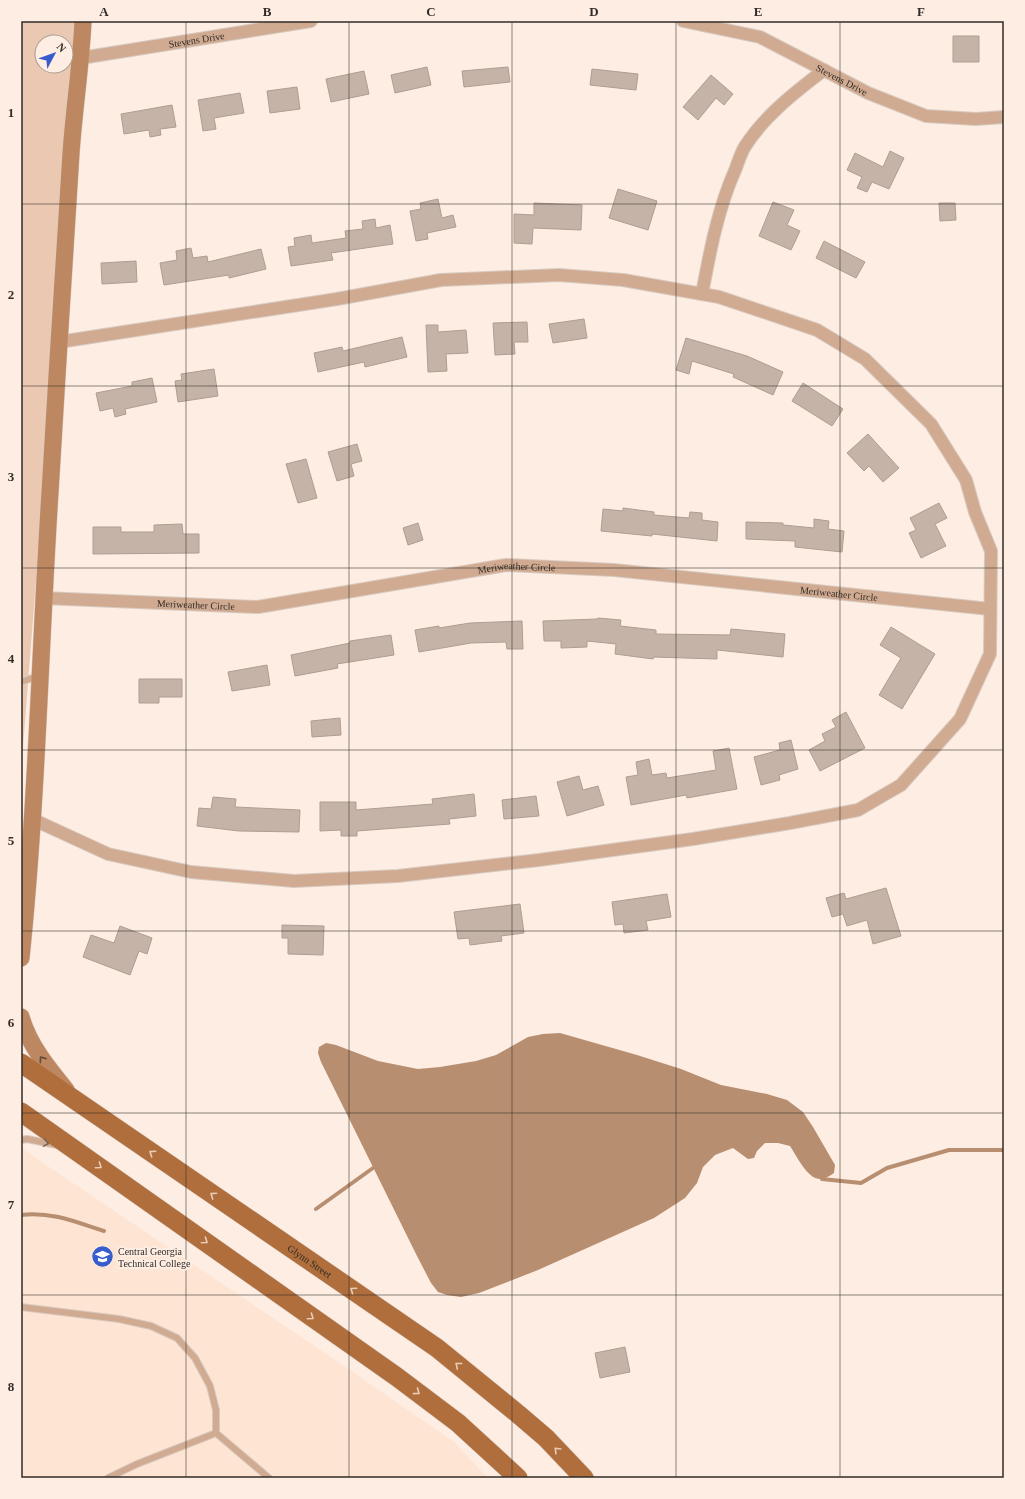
<svg xmlns="http://www.w3.org/2000/svg" width="1025" height="1499" font-family="'Times New Roman',serif">
	<rect width="100%" height="100%" fill="#fdede3"/>
	<path fill="#fee4d2" d="M21,1148L344,1366L454,1442L488,1478H21Z"/>
	<path fill="#eac8b1" fill-rule="evenodd" d="M21,21H80L21,772ZM42,42H66V66H42Z"/>
	<path fill="#b88e71" d="M560,1033L637,1055L681,1069L721,1085L767,1094L787,1100L803,1112L813,1127L835,1165L834,1173C831,1175 826,1178 822,1179C808,1181 797,1156 790,1146L778,1143H765L757,1151L754,1158L748,1159L733,1148L715,1155L703,1167L697,1183L685,1198L654,1218L538,1270L479,1293L461,1297L447,1295L438,1292L431,1283L417,1256L321,1062L318,1053L319,1047L326,1043L336,1045L378,1061L418,1069L440,1067L476,1061L496,1055L528,1037L543,1034Z"/>
	<g fill="none" stroke-linecap="round" stroke-linejoin="round">
		<path stroke="#b88e71" stroke-width="4" d="M822,1179L861,1183L887,1168L949,1150H1004
			M316,1209L373,1168
			M21,1215C50,1211 76,1222 104,1231"/>
	</g>
	<path fill="#c6b3a7" stroke="#af9d91" d="M953,36H979V62H953Z
		M427,67L431,85L395,93L391,75Z
		M508,67L510,82L464,87L462,71Z
		M592,69L638,74L636,90L590,85Z
		M364,71L369,94L331,102L326,79Z
		M711,75L733,94L724,105L716,98L698,120L683,107Z
		M297,87L300,109L270,113L267,91Z
		M240,93L244,113L214,118L216,129L203,131L198,100Z
		M172,105L176,127L160,129L161,135L150,137L149,130L124,134L121,114Z
		M890,151L904,158L889,189L872,182L867,192L857,188L862,177L847,170L855,153L883,167Z
		M618,189L657,201L648,230L609,218Z
		M438,199L442,218L453,215L456,227L427,233L428,239L416,241L410,211L421,209L420,203Z
		M773,202L794,210L787,225L800,231L791,250L759,236Z
		M534,203L582,205L581,230L533,228L532,244L514,243V214L534,215Z
		M939,203H955L956,220L940,221Z
		M375,219L376,228L390,225L393,244L331,253L333,260L291,266L288,247L295,246L294,238L311,235L312,243L346,238L345,231L363,229L362,221Z
		M824,241L865,262L856,278L816,258Z
		M191,248L193,258L207,256L208,262L261,249L266,269L229,278V275L164,285L160,263L177,260L176,251Z
		M136,261L137,282L102,284L101,263Z
		M584,319L587,338L553,343L549,324Z
		M527,322L528,342H514L515,354L495,355L493,323Z
		M426,325H438V332L466,330L468,353L446,354L447,371L428,372Z
		M402,337L407,357L365,367L364,362L318,372L314,353L342,347L343,351Z
		M686,338L747,356L783,372L773,395L733,377L734,374L692,361L689,374L676,370Z
		M214,369L218,396L178,402L175,381L182,380L181,374Z
		M152,378L157,402L125,409L126,414L115,417L113,408L100,411L96,393L132,386V382Z
		M803,383L843,409L832,426L792,401Z
		M868,434L899,468L883,482L869,466L864,471L847,453Z
		M357,444L362,461L351,464L354,476L337,481L328,452Z
		M306,459L317,498L298,503L286,464Z
		M939,503L947,518L935,524L946,546L921,558L909,533L916,530L910,518Z
		M623,508L654,512V515L689,518L690,512L702,513V520L718,522L717,541L652,534V536L601,531L603,509L623,511Z
		M814,519L829,521L828,529L844,531L842,552L795,547V541L746,539V522L783,523V525L814,528Z
		M418,523L423,540L408,545L403,528Z
		M182,524L183,534H199V553L93,554V527H121V532H154V525Z
		M598,618L621,620L620,626L656,630V634L730,635L731,629L785,634L783,657L717,650V659L654,657L653,659L615,654L616,644L587,641V647L561,648V641H544L543,621L597,619Z
		M522,621L523,649H507L506,642L471,643L419,652L415,630L439,626V628L470,623Z
		M891,627L935,654L902,709L879,695L901,658L880,645Z
		M391,635L394,655L337,664L338,668L295,676L291,655L350,643V641Z
		M267,665L270,685L232,691L228,672Z
		M139,679H182V697H159V703H139Z
		M846,712L865,748L820,771L809,750L825,741L822,734L836,727L832,720Z
		M340,718L341,735L312,737L311,721Z
		M791,740L798,769L779,775L780,780L761,785L754,757L780,750L779,743Z
		M729,748L737,789L687,798L686,795L631,805L626,777L638,775L636,762L649,759L652,775L666,773L667,778L716,770L713,751Z
		M579,776L583,790L598,786L604,805L567,816L557,782Z
		M474,794L476,816L449,819L450,824L357,831V836H341V830L320,831V802H356V810L433,804L432,799Z
		M536,796L539,816L504,819L502,800Z
		M213,797L236,799L235,807L300,810L299,832L239,831L197,826L199,808L211,809Z
		M886,888L901,936L873,944L867,920L847,926L843,914L832,917L826,898L844,893L846,899Z
		M667,894L671,917L646,921L648,930L624,933L623,924L615,925L612,902Z
		M520,904L524,933L501,936L502,941L470,945L469,938L458,939L454,912Z
		M282,925L324,926L323,955L288,954V938H282Z
		M120,926L152,938L147,954L139,951L130,975L83,957L91,935L114,943Z
		M625,1347L630,1372L600,1378L595,1353Z"/>
	<g fill="none" stroke-linecap="round" stroke-linejoin="round">
		<defs>
			<path id="service" d="M21,682L38,676
				M21,1140L27,1139L57,1145
				M21,1307L119,1319L151,1326L177,1338L195,1358L210,1386L216,1410V1433L137,1464L108,1478
				M216,1433L269,1478"/>
			<g id="minor">
				<path id="s1" d="M683,21L760,37L868,93L926,116L976,119L1004,117"/>
				<path id="s2" d="M81,58L311,21"/>
				<path d="M702,294C710,251 718,208 736,168C738,162 741,154 744,148C763,117 795,92 824,70"/>
				<path id="s3" d="M43,598L258,607L506,565L614,570L990,609"/>
				<path d="M32,819L108,854L191,872L294,881L398,876L539,860L693,839L790,823L858,810L901,785L960,719L990,654L991,551L975,512L966,480L931,424L865,359L817,330L719,297L623,280L559,275L441,280L337,299L59,342"/>
			</g>
			<path id="secondary" d="M21,958C37,803 40,647 50,492C57,379 63,266 71,153C74,109 81,65 83,21
				M21,1017C29,1045 48,1068 66,1090"/>
			<g id="primary">
				<path id="s4" d="M21,1063L437,1348L518,1414L546,1438L584,1478"/>
				<path d="M21,1112L397,1377L458,1423L518,1478"/>
			</g>
		</defs>
		<use href="#service" stroke="#d8cac1" stroke-width="8"/>
		<use href="#minor" stroke="#d8cac1" stroke-width="14"/>
		<use href="#secondary" stroke="#d8cac1" stroke-width="18"/>
		<use href="#primary" stroke="#d8cac1" stroke-width="20"/>
		<use href="#service" stroke="#d0ab91" stroke-width="6"/>
		<use href="#minor" stroke="#d0ab91" stroke-width="12"/>
		<use href="#secondary" stroke="#bd8761" stroke-width="17"/>
		<use href="#primary" stroke="#af6e3c" stroke-width="19"/>
	</g>
	<defs><path id="oneway-chevron" d="M-2-3.5L2.5 0L-2 3.5" fill="none" stroke-width="1.6" stroke-linecap="round" stroke-linejoin="round"/></defs>
	<use stroke="#634b3b" href="#oneway-chevron" transform="translate(42 1059) rotate(-125)"/>
	<use stroke="#796556" href="#oneway-chevron" transform="translate(46 1143) rotate(10)"/>
	<g stroke="#eacdb9">
		<use href="#oneway-chevron" transform="translate(152 1153) rotate(-146)"/>
		<use href="#oneway-chevron" transform="translate(99 1166) rotate(35)"/>
		<use href="#oneway-chevron" transform="translate(213 1195) rotate(-146)"/>
		<use href="#oneway-chevron" transform="translate(205 1241) rotate(35)"/>
		<use href="#oneway-chevron" transform="translate(353 1290) rotate(-145)"/>
		<use href="#oneway-chevron" transform="translate(311 1317) rotate(35)"/>
		<use href="#oneway-chevron" transform="translate(458 1365) rotate(-141)"/>
		<use href="#oneway-chevron" transform="translate(417 1392) rotate(36)"/>
		<use href="#oneway-chevron" transform="translate(557 1450) rotate(-135)"/>
	</g>
	<path fill="none" stroke="#322b26" stroke-width="1" stroke-opacity="0.55" d="M186,21V1478M349,21V1478M512,21V1478M676,21V1478M840,21V1478M21,204H1004M21,386H1004M21,568H1004M21,750H1004M21,931H1004M21,1113H1004M21,1295H1004"/>
	<defs>
		<symbol id="university-disc" viewBox="-11 -11 22 22"><circle r="9.5" fill="#375dcd" stroke="#fdede3"/><path d="M0-5L7-2L0 1L-7-2ZM-4 1L0 2.5L4 1V4Q0 6-4 4Z" fill="#fff"/></symbol>
	</defs>
	<g fill-rule="evenodd">
		<use href="#university-disc" x="90" y="1244" width="25" height="25"/>
	</g>
	<g text-anchor="middle" stroke-width="4" stroke-linejoin="round" paint-order="stroke">
		<g font-size="10" fill="#322b26" stroke="#fdede3">
			<text dy="4" stroke="none"><textPath href="#s2" startOffset="117">Stevens Drive</textPath></text>
			<text dy="4" stroke="none"><textPath href="#s1" startOffset="171">Stevens Drive</textPath></text>
			<text dy="4" stroke="none"><textPath href="#s3" startOffset="477">Meriweather Circle</textPath></text>
			<text dy="4" stroke="none"><textPath href="#s3" startOffset="801">Meriweather Circle</textPath></text>
			<text dy="4" stroke="none"><textPath href="#s3" startOffset="153">Meriweather Circle</textPath></text>
			<text dy="4" stroke="none"><textPath href="#s4" startOffset="350">Glynn Street</textPath></text>
		</g>
		<g font-size="10" fill="#322b26" stroke="#fdede3" text-anchor="start">
			<text x="118" y="1255">Central Georgia<tspan x="118" dy="12">Technical College</tspan></text>
		</g>
	</g>
	<rect width="1025" height="1499" fill="none" stroke="#fdede3" stroke-width="44"/>
	<g transform="translate(54 54) rotate(49)"><circle r="19" fill="#fdede3" stroke="#ac9f97"/>
	<path d="M0-3L7 15L0 10L-7 15Z" fill="#375dcd"/>
	<text y="-6" font-size="11" font-weight="bold" text-anchor="middle" fill="#322b26">N</text>
	</g>
	<rect x="22" y="22" width="981" height="1455" fill="none" stroke="#322b26" stroke-width="1.5"/>
	<g font-size="13" text-anchor="middle" font-weight="bold" fill="#322b26">
		<text x="104" y="16">A</text>
		<text x="267" y="16">B</text>
		<text x="431" y="16">C</text>
		<text x="594" y="16">D</text>
		<text x="758" y="16">E</text>
		<text x="921" y="16">F</text>
		<text x="11" y="117">1</text>
		<text x="11" y="299">2</text>
		<text x="11" y="481">3</text>
		<text x="11" y="663">4</text>
		<text x="11" y="845">5</text>
		<text x="11" y="1027">6</text>
		<text x="11" y="1209">7</text>
		<text x="11" y="1391">8</text>
	</g>
</svg>
